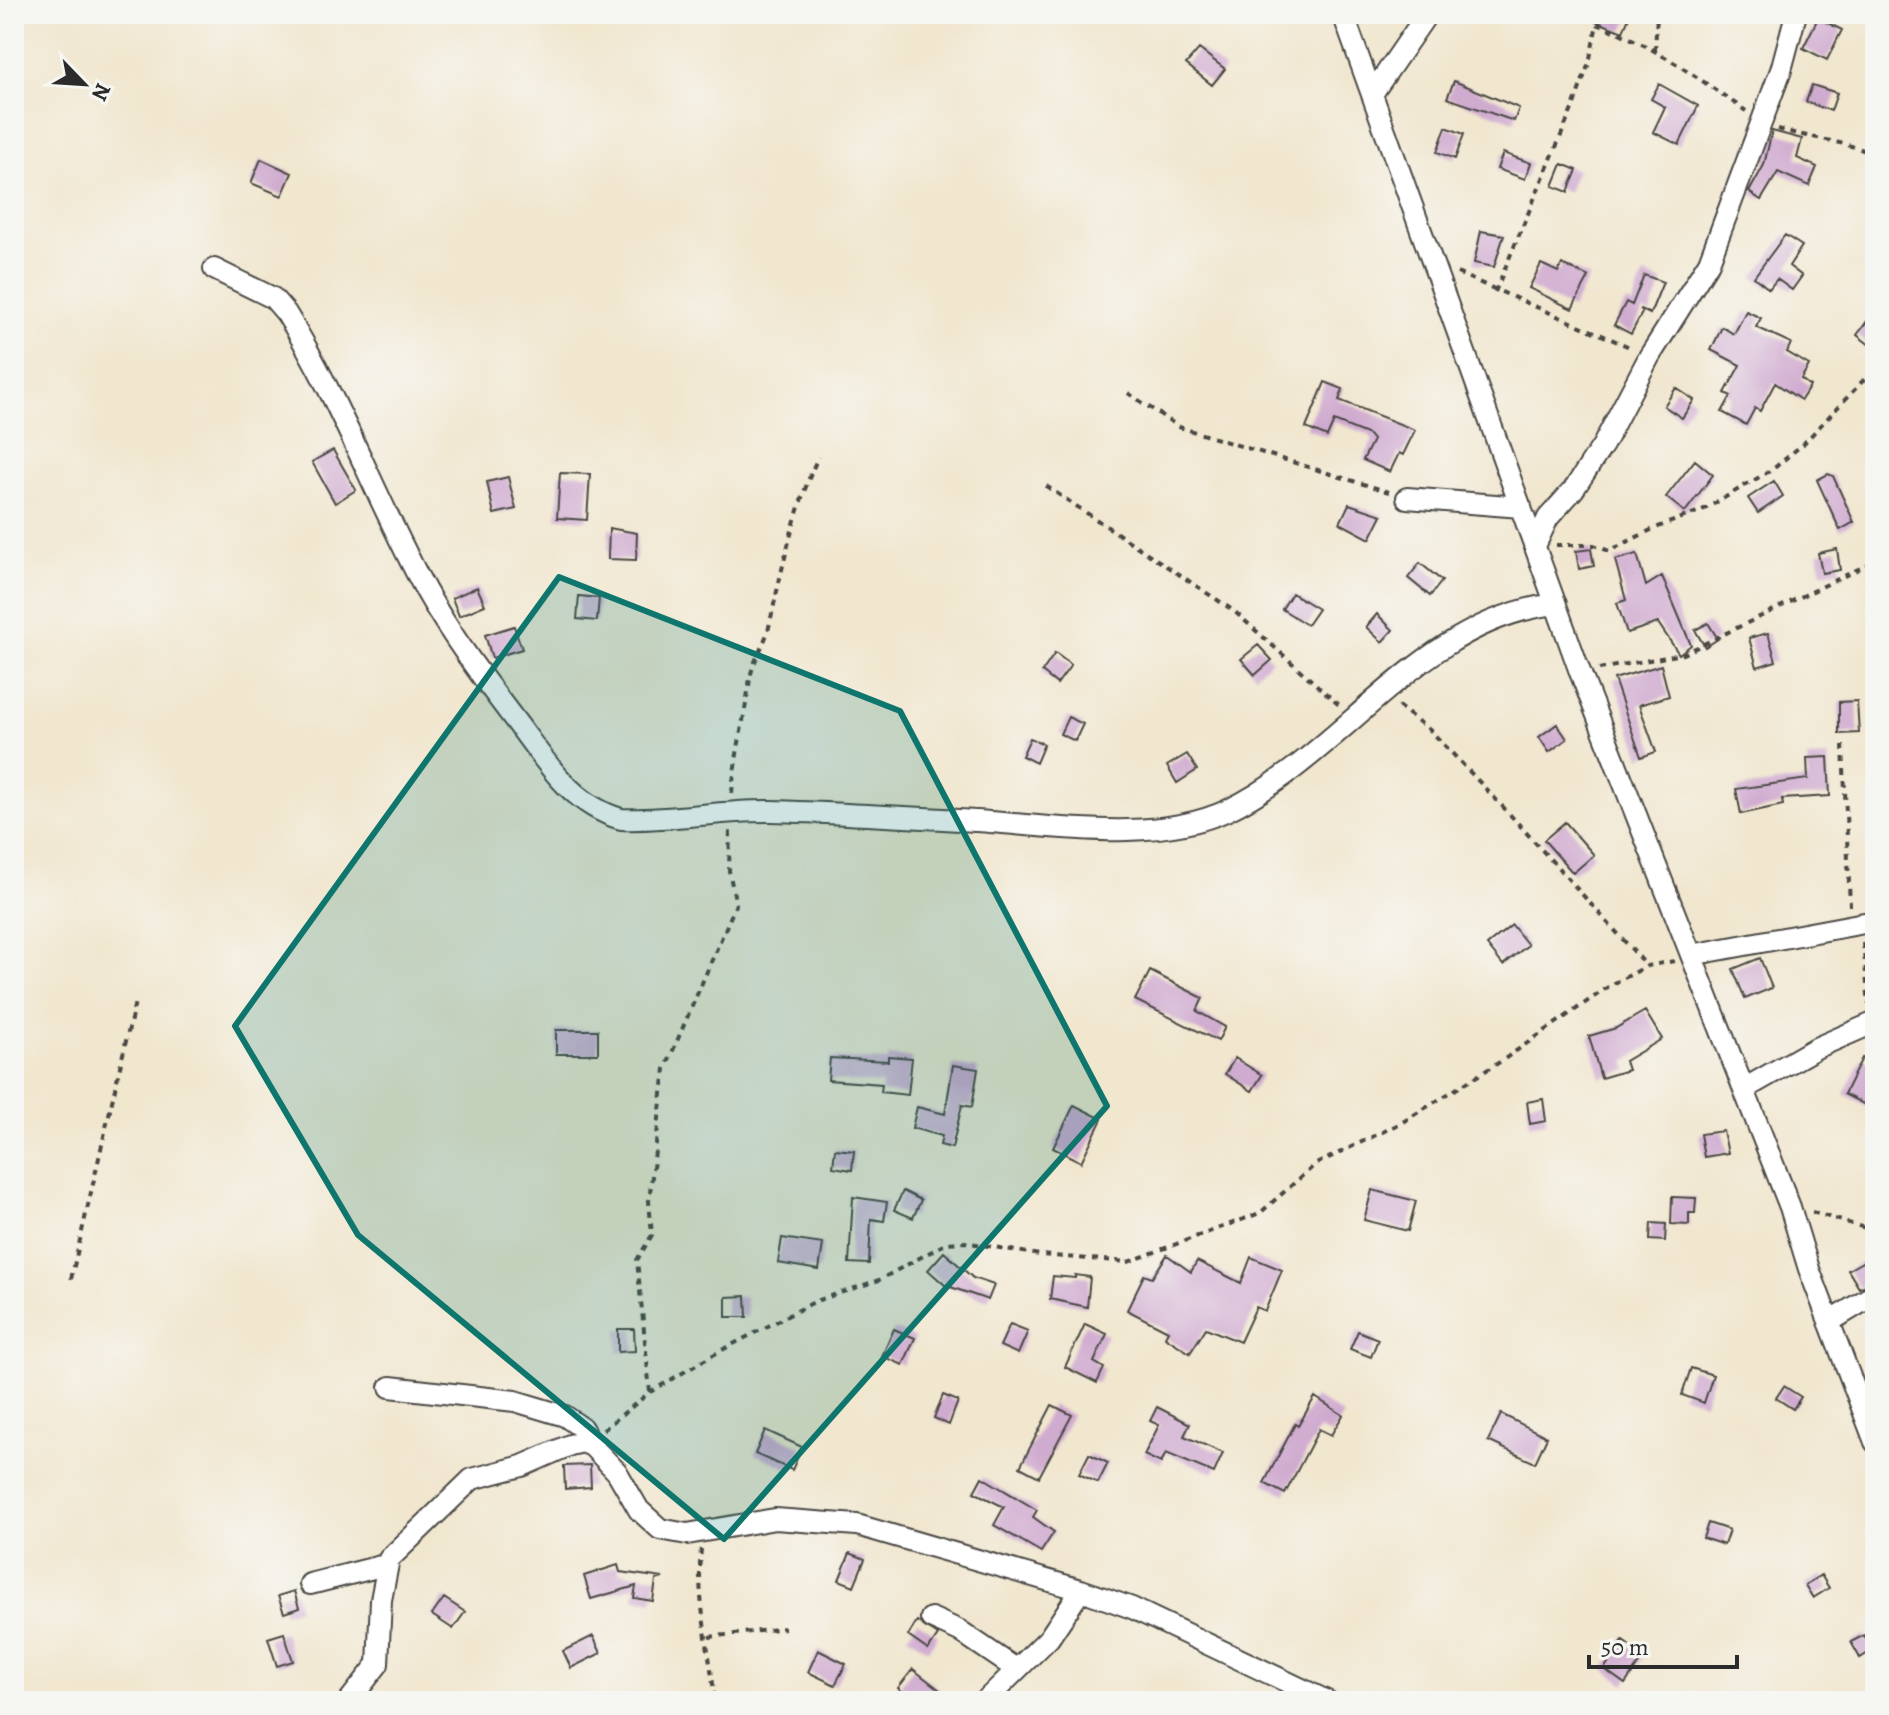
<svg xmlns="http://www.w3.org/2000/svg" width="1889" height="1715" font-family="Alegreya,serif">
	<rect width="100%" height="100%" fill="#f6f6f2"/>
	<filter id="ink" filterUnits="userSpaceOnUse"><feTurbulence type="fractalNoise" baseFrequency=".0125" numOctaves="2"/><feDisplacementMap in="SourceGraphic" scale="16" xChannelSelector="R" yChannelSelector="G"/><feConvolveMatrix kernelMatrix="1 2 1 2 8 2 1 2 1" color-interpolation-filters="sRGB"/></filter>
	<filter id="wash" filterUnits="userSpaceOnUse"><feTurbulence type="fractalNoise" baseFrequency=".006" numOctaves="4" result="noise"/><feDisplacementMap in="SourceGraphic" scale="32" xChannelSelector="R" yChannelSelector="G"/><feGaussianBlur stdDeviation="1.8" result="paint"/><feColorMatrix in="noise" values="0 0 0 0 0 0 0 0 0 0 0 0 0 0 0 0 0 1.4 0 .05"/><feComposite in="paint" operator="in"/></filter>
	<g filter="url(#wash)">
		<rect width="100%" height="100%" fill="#f1e6ce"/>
		<g id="blocks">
			<path fill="#d0abd0" d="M1578,14H1630L1623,32Z
				M1818,18L1842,30L1827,60L1803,48Z
				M1199,49L1225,69L1212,85L1186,64Z
				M1454,81L1519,108L1514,121L1447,98Z
				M1659,84L1698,106L1679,145L1653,132L1665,107L1651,99Z
				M1812,85L1837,93L1831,111L1806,102Z
				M1446,127L1464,134L1455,159L1437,152Z
				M1772,131L1802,139L1797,158L1817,167L1809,186L1778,172L1761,200L1749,192L1764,165Z
				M1503,153L1531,163L1525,179L1497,169Z
				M261,159L292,173L282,196L251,183Z
				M1562,164L1577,170L1568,192L1553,186Z
				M1481,231L1504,235L1494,267L1474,263Z
				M1785,235L1802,246L1789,266L1802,276L1792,290L1777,279L1769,289L1754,277Z
				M1541,264L1558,272L1562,264L1589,277L1572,309L1529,288Z
				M1644,275L1663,282L1650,314L1640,309L1643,311L1631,334L1614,325L1626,302L1632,305Z
				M1875,310V349L1857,335Z
				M1746,311L1761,318L1756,327L1791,343L1787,352L1809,365L1801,379L1810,386L1801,400L1775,383L1760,411L1755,408L1746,425L1722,412L1731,396L1725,393L1740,365L1711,350L1722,327L1734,334Z
				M1325,382L1343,389L1339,400L1415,430L1403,455L1399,453L1390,472L1363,460L1373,440L1369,435L1334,421L1327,437L1306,428Z
				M1676,388L1694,400L1682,418L1664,406Z
				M333,450L356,490L335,503L312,462Z
				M1695,460L1713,475L1685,512L1666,497Z
				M560,473L590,474L587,520L557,518Z
				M1828,474L1833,476L1854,522L1840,530L1817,480Z
				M508,477L516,509L494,514L487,482Z
				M1774,481L1783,496L1758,513L1748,498Z
				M1349,504L1382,515L1370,539L1340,523Z
				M609,528L637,533L636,560L608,559Z
				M1591,549L1594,566L1579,569L1576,551Z
				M1837,549L1840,570L1822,573L1818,553Z
				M1637,554L1646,586L1662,576L1691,645L1679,654L1658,623L1627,633L1617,603L1626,600L1615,560Z
				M1420,563L1442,581L1430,596L1408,578Z
				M477,587L485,605L459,616L452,598Z
				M1292,593L1318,609L1307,625L1282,609Z
				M579,596L599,598L597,621L577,619Z
				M1377,614L1393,630L1382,642L1366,627Z
				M1708,623L1718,639L1705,647L1695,630Z
				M514,626L522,649L492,658L485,635Z
				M1768,633L1776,661L1757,667L1749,638Z
				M1258,645L1272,660L1255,675L1241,659Z
				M1055,653L1071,665L1057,684L1042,672Z
				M1661,665L1669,696L1639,705L1656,752L1641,757L1614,679Z
				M1857,701L1859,733L1839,734V702Z
				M1068,717L1083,724L1075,741L1060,734Z
				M1557,724L1567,739L1549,752L1539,737Z
				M1030,738L1044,744L1036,763L1022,756Z
				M1187,754L1197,770L1177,783L1167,766Z
				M1828,757L1830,796L1782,799L1783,805L1741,814L1736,789L1808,779L1807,758Z
				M1565,822L1594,855L1573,873L1544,840Z
				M1512,925L1528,945L1503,965L1487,945Z
				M1760,958L1772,988L1745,999L1733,969Z
				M1150,971L1203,998L1197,1011L1225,1027L1218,1041L1135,1000Z
				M1645,1011L1662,1039L1625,1061L1628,1070L1601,1078L1589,1036L1616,1028Z
				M556,1030H598V1054H556Z
				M888,1056L912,1058L908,1095L881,1092L882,1084L828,1080L830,1058L888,1061Z
				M1235,1058L1262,1075L1252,1091L1225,1074Z
				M1862,1058L1875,1064V1095L1869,1107L1844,1094Z
				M953,1065L978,1069L972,1107L962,1105L952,1148L940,1145L942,1136L912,1128L917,1107L945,1114Z
				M1543,1099L1546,1121L1530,1124L1527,1102Z
				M1074,1105L1102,1119L1081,1162L1053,1148Z
				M1723,1131L1728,1153L1704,1157L1700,1134Z
				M835,1149L854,1151L852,1170L833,1167Z
				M1372,1190L1416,1201L1408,1231L1364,1220Z
				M903,1191L921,1200L913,1218L894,1210Z
				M853,1197L887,1202L884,1221L871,1219L869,1264L849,1263Z
				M1672,1197L1696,1198L1695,1213H1689V1225L1671,1224Z
				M1651,1223L1666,1224L1665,1241L1650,1240Z
				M782,1238L823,1244L819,1270L778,1263Z
				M944,1252L973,1278L994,1285L988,1300L945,1285L928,1270Z
				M1167,1255L1191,1272L1197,1261L1241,1283L1251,1257L1282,1270L1265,1311L1256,1307L1240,1342L1206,1328L1190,1353L1165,1337L1168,1331L1127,1310L1144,1275L1152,1278Z
				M1864,1261L1875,1281L1859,1288L1848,1270Z
				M1075,1275L1090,1277L1087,1307L1050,1299L1053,1276L1075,1278Z
				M746,1296L747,1317H726V1297Z
				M1010,1324L1028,1331L1018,1354L1000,1346Z
				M1085,1324L1107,1334L1094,1362L1104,1368L1097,1383L1065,1367Z
				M618,1329H634L635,1351L618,1352Z
				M894,1329L915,1338L903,1365L882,1356Z
				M1358,1331L1378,1339L1371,1357L1350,1349Z
				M1691,1368L1713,1375L1704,1403L1682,1395Z
				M1784,1386L1801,1397L1793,1409L1776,1398Z
				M943,1395L958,1401L949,1425L934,1418Z
				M1315,1397L1343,1415L1331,1435L1319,1429L1285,1494L1264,1483L1295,1424L1298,1426Z
				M1052,1405L1072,1415L1039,1477L1020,1467Z
				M1157,1407L1190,1424L1184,1436L1223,1453L1214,1473L1166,1453L1161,1463L1144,1455L1159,1425L1150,1421Z
				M1501,1414L1547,1437L1535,1463L1488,1441Z
				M765,1430L802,1447L792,1470L755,1454Z
				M1089,1454L1108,1463L1098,1483L1079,1474Z
				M590,1465L591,1487L565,1489L564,1466Z
				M982,1477L1037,1510L1033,1517L1054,1532L1041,1552L994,1525L1004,1507L974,1492Z
				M1708,1523L1729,1530L1724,1545L1703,1538Z
				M850,1553L865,1559L854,1586L839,1580Z
				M618,1565L620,1572L663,1578L656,1580L653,1601L634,1598L636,1586L591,1599L584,1576Z
				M1821,1575L1829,1588L1813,1598L1805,1585Z
				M294,1591L299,1608L284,1613L278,1596Z
				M444,1598L465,1612L453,1629L432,1615Z
				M917,1621L938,1635L928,1650L908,1636Z
				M284,1633L293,1661L277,1666L268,1638Z
				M1864,1635L1873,1650L1860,1658L1851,1642Z
				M593,1636L601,1653L571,1668L563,1651Z
				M1623,1641L1644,1656L1625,1684L1604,1669Z
				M818,1650L846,1664L835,1685L808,1672Z
				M913,1669L954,1701H915L898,1688Z"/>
		</g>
	</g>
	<g filter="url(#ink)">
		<use href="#blocks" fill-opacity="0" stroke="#494743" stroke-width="2"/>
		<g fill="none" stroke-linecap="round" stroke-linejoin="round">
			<defs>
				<path id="minor" d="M1343,14L1580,672L1790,1207L1809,1269L1875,1442
					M1372,94L1427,14
					M214,269L273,298L286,313C341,401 376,500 426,591C453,639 486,682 520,727C548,765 573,805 621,819C671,821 721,810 771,811C840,813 908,817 977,821C1053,826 1156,844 1228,810C1344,754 1420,619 1556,604
					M1407,498L1521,507
					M1535,546L1548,518L1574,489L1603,445L1649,357L1709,262L1781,70L1796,14
					M1691,955L1875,921
					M1744,1089L1816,1048L1871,1024L1875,1028
					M1829,1322L1875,1294
					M390,1387L515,1401L565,1416L582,1428L592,1446L617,1472L639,1510L660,1529L687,1534L775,1519L857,1525L1081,1590L1132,1608L1327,1701
					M310,1584L385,1565
					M931,1618L960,1631L1016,1669
					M349,1701L378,1664L381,1600L389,1559L472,1479L522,1466L570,1445L583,1442L592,1446
					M985,1701L1049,1638L1081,1590"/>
			</defs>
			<use href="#minor" stroke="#494743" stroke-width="24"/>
			<path stroke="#494743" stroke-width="4" stroke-dasharray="6 6" stroke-linecap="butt" d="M1597,24C1652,44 1698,78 1746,111
				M1655,50L1657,14
				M1778,129C1809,138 1846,141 1875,155
				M1457,273L1632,348
				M1495,292L1573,107L1589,63L1599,14
				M1128,393L1179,427L1389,492
				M1046,486L1234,611L1339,705
				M1556,545H1594L1609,551L1653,529L1707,508L1773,469L1803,444L1875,368
				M1599,669L1683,654L1875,561
				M1398,706L1431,731L1504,808L1647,966
				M1843,745L1850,906
				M732,793C735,755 745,716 750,678C753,661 765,644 769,627C782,569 794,510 818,457
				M1863,943L1869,1005
				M1812,1212L1875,1231
				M71,1279L135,1002
				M650,1392L637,1260L652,1235L649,1201L665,1069L736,904L729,871L730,830
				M603,1430L650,1392L720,1351L816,1301L879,1280L947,1243L965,1242L1040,1255L1128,1262L1260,1213L1316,1164L1401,1123L1503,1060L1611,985L1647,966L1674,961
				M701,1549C696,1600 710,1650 715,1701
				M709,1637L785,1628"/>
			<use href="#minor" stroke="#fff" stroke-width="20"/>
		</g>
	</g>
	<path fill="#0f766e" fill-opacity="0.2" stroke="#0f766e" stroke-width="6" stroke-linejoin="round" d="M559,577L900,711L1107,1106L724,1539L358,1235L235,1026Z"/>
	<rect width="1889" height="1715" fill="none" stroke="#f6f6f2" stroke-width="48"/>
	<g transform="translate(84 84) rotate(115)" stroke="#f6f6f2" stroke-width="6" paint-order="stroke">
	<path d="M0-6L14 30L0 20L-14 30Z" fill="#2b2b2b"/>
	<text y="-12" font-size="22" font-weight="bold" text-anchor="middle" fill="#2b2b2b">N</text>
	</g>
	<path d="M1589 1655v12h148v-12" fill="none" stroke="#2b2b2b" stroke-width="4"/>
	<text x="1601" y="1655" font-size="24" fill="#2b2b2b" stroke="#f6f6f2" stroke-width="6" paint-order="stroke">50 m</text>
</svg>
